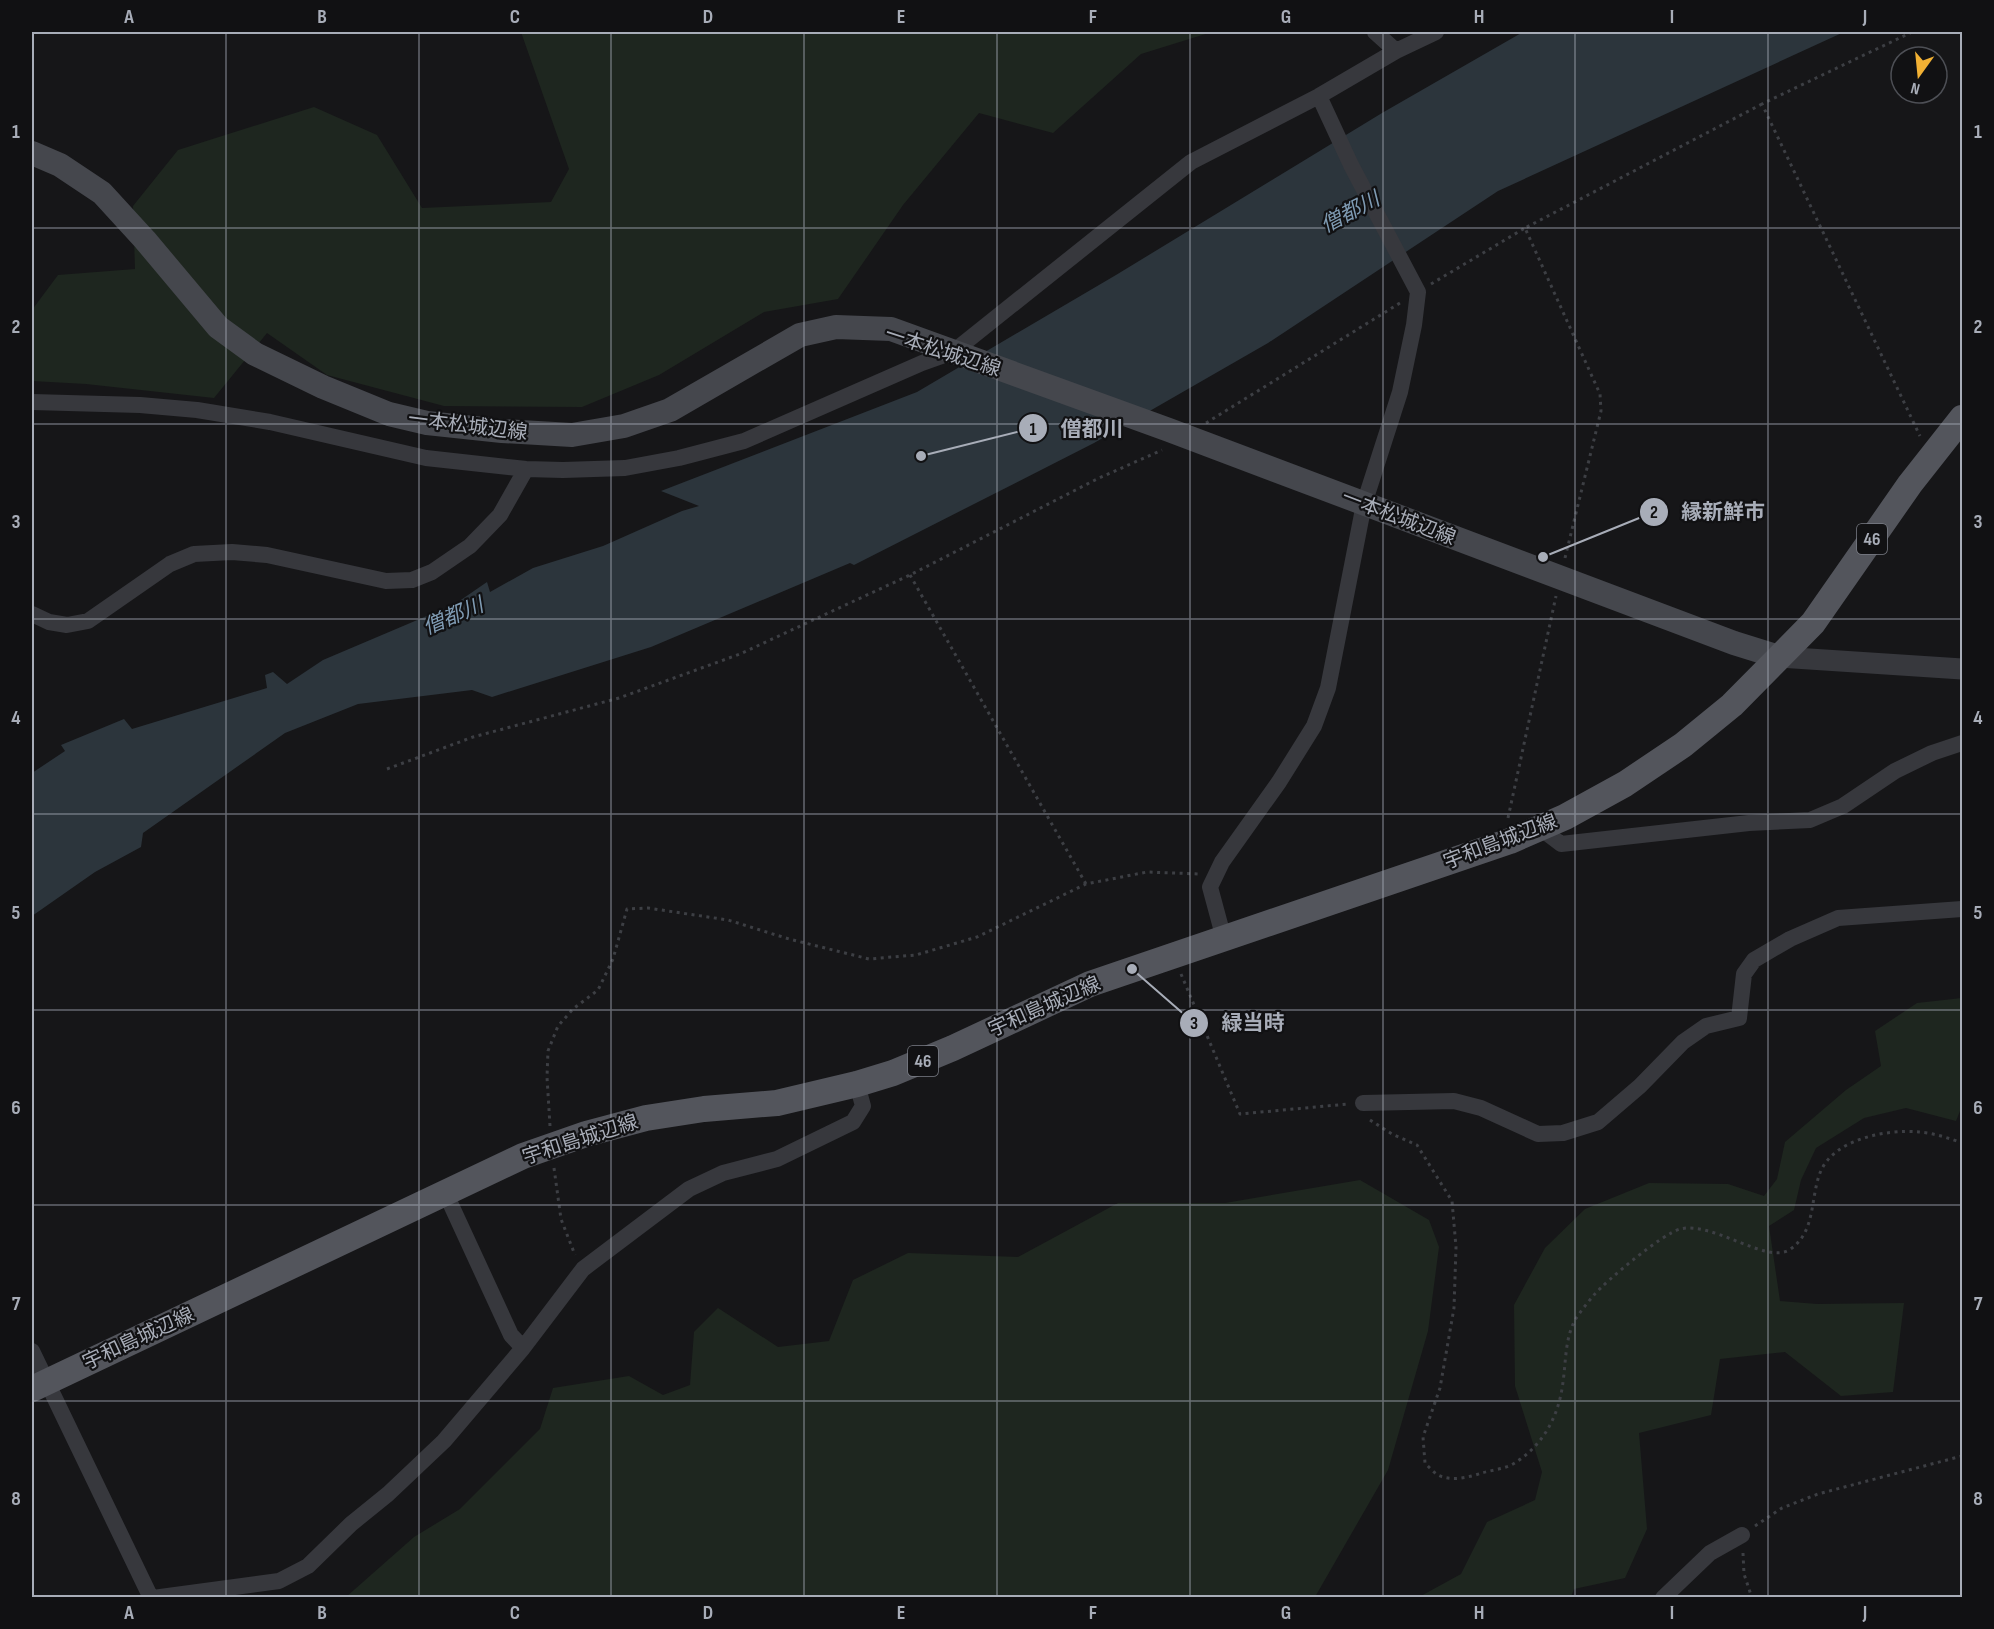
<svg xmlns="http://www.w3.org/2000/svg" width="1994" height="1629" font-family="'Sofia Sans Condensed','Noto Sans JP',sans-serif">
	<rect width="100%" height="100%" fill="#161618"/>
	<path fill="#1e261f" d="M521,32H1212L1141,54L1053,133L979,113L903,205L838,299L764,312L659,375L582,407L444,406L327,375L267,333L214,398L86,384L32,381V310L58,275L135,269L133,206L178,150L314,107L377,135L422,208L551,202L569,169Z
		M1962,998V1106L1956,1121L1906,1108L1864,1118L1816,1148L1801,1180L1794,1210L1769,1226L1780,1301L1817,1304L1904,1303L1893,1392L1841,1396L1785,1352L1720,1359L1711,1415L1639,1433L1647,1529L1625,1578L1574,1589L1571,1597H1419L1461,1574L1487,1522L1535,1500L1542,1472L1515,1386L1514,1305L1545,1248L1585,1209L1649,1183L1728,1184L1764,1196L1777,1179L1785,1142L1846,1090L1881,1066L1875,1031L1917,1003Z
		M1360,1180L1429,1220L1439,1247L1428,1331L1388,1470L1315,1597H346L414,1537L460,1509L540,1429L553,1388L629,1376L663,1395L690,1385L694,1332L718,1308L778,1347L829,1341L853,1280L908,1253L1018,1257L1118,1203H1225Z"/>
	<path fill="#2c353c" d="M1523,32H1844L1498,191L1268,343L1094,443L854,565L850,563L651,647L492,697L472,690L358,704L285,733L143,833L141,847L95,872L32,916V773L65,751L61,745L124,719L132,729L267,688L265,675L273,672L287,684L323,660L455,604L487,582L490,592L533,568L603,546L682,511L699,506L661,491L917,392L1116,275L1382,113Z"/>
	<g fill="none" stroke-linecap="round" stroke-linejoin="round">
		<path stroke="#3d3f44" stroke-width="3" stroke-dasharray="3 4.5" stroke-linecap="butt" d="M1912,32L1762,104L1920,436
			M1431,284L1525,228
			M1206,423L1400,303
			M1565,558L1601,411L1600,394L1525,228L1762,104
			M910,575L1086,884
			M387,769L473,737L619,698L740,654L910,575L1097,479L1162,450
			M1508,818L1556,596
			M1181,974L1240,1114L1348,1104
			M1370,1120L1392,1134L1417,1145L1452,1201L1456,1247L1454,1308L1440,1388L1423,1437L1425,1463C1429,1467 1434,1473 1438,1475C1452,1482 1469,1477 1482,1473C1492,1470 1504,1469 1513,1464C1543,1446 1559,1416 1563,1382C1566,1361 1565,1339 1575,1320C1580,1312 1588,1302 1594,1295C1607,1280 1662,1234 1680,1229C1713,1221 1766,1264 1789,1250C1816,1233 1810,1199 1820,1173C1833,1139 1886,1129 1919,1132C1933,1133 1949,1138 1962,1143
			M550,1126L547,1077L548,1051L558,1026L573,1009L598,990L613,959L627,909L648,908L728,920L789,939L869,959L916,955L977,937L1086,884L1147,872L1199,874
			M554,1168L561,1219L575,1255
			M1755,1526L1782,1508L1818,1494L1962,1456
			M1743,1553L1744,1574L1752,1598"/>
		<path stroke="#37383d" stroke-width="16" d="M1375,32L1396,51
			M32,402L140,405L197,410L270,422L426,458L526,469L563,470L625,468L679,458L744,441L922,363L953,352L1191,162L1319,96L1396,51L1436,32
			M32,614L49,622L67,625L88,621L170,564L194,554L232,552L267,555L386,581L412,580L432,572L470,546L500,515L526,469
			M1540,828L1561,844L1749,823L1810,820L1843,806L1895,771L1932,753L1962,743
			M1224,939L1210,887L1222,862L1279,782L1314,726L1328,688L1364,504L1400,392L1414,325L1418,292L1351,165L1319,96
			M1363,1103L1454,1101L1481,1108L1538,1134L1563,1133L1598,1122L1640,1086L1683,1042L1706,1026L1739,1018L1744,974L1754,960L1790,939L1838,918L1962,909
			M446,1194L511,1335L523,1348
			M32,1351L151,1598
			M153,1598L279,1581L308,1566L351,1524L388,1494L444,1441L523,1348L583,1269L689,1189L723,1173L777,1159L853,1122L863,1106L857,1084
			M1663,1598L1710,1553L1742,1535"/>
		<path stroke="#37383d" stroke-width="21" d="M1779,657L1962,669"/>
		<path stroke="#45474d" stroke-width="24" d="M32,153L60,165L102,193L145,240L218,327L255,354L323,387L389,414L427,423L502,431L572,435L624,426L670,410L800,335L836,327L891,329L1169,430L1734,643L1779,657"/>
		<path stroke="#53555c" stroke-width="26" d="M32,1389L523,1156L586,1134L646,1118L704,1109L777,1103L857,1084L893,1073L953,1048L1090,984L1510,841L1565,817L1625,784L1683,745L1732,705L1813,623L1910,484L1962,418"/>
	</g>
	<path fill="none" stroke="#a8adb8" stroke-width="1.5" stroke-opacity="0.55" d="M226,32V1598M419,32V1598M611,32V1598M804,32V1598M997,32V1598M1190,32V1598M1383,32V1598M1575,32V1598M1768,32V1598M32,228H1962M32,424H1962M32,619H1962M32,814H1962M32,1010H1962M32,1205H1962M32,1401H1962"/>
	<g text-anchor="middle" stroke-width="4.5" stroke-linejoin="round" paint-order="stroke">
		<g fill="#111113" stroke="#7b7e86" stroke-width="1.5">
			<rect x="1857" y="524" width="30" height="30" rx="4.5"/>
			<rect x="908" y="1046" width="30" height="30" rx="4.5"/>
		</g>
		<g font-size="18" font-weight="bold" fill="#a8adb8">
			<text x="1872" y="545">46</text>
			<text x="923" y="1067">46</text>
		</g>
		<g font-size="20" fill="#a8adb8" stroke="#111113">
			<text transform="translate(943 351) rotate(18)" y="7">一本松城辺線</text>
			<text transform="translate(468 425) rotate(7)" y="7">一本松城辺線</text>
			<text transform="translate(1399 517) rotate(21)" y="7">一本松城辺線</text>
			<text transform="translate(1500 841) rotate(-21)" y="7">宇和島城辺線</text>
			<text transform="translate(1044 1006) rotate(-24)" y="7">宇和島城辺線</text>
			<text transform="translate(580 1139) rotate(-18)" y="7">宇和島城辺線</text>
			<text transform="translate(138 1338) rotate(-25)" y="7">宇和島城辺線</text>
		</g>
		<g font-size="21" font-style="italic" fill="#7f9bb3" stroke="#111113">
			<text transform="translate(1350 212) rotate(-28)" y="7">僧都川</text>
			<text transform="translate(453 616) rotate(-23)" y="7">僧都川</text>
		</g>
	</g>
	<path fill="none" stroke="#a8adb8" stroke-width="2" d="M921 456L1033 428M1543 557L1654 512M1132 969L1194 1023"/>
	<g fill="#a8adb8" stroke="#111113" stroke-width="2">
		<circle cx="921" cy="456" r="6"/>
		<circle cx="1543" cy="557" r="6"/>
		<circle cx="1132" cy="969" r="6"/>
		<circle cx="1033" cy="428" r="15"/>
		<circle cx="1654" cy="512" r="15"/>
		<circle cx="1194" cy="1023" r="15"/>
	</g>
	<g font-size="18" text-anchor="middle" font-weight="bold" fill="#111">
		<text x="1033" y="435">1</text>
		<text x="1654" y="518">2</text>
		<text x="1194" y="1029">3</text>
	</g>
	<g font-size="21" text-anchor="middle" font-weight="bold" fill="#a8adb8" stroke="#111113" stroke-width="4.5" stroke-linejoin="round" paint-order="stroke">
		<text x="1092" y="436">僧都川</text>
		<text x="1723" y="519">縁新鮮市</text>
		<text x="1253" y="1030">緑当時</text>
	</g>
	<rect width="1994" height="1629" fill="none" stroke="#111113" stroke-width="66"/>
	<g transform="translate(1919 75) rotate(195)"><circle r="28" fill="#111113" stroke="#4d4f55" stroke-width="1.5"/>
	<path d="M0-4.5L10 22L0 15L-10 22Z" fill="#f2b134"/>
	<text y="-9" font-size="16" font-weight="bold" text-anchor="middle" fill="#a8adb8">N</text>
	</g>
	<rect x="33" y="33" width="1928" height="1563" fill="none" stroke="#a8adb8" stroke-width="2"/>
	<g font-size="20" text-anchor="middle" font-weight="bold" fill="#a8adb8">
		<text x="129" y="23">A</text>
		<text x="322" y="23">B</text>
		<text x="515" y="23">C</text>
		<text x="708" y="23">D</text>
		<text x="901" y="23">E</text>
		<text x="1093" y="23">F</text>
		<text x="1286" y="23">G</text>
		<text x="1479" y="23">H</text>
		<text x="1672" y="23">I</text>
		<text x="1865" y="23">J</text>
		<text x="16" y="138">1</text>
		<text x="1978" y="138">1</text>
		<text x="16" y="333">2</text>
		<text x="1978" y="333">2</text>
		<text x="16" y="528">3</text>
		<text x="1978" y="528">3</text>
		<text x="16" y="724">4</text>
		<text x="1978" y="724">4</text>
		<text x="16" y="919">5</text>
		<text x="1978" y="919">5</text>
		<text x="16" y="1114">6</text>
		<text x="1978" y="1114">6</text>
		<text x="16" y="1310">7</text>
		<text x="1978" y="1310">7</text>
		<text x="16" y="1505">8</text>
		<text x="1978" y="1505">8</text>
		<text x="129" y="1619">A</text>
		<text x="322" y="1619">B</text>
		<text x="515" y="1619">C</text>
		<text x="708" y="1619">D</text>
		<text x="901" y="1619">E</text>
		<text x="1093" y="1619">F</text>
		<text x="1286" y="1619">G</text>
		<text x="1479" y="1619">H</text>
		<text x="1672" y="1619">I</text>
		<text x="1865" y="1619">J</text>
	</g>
</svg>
